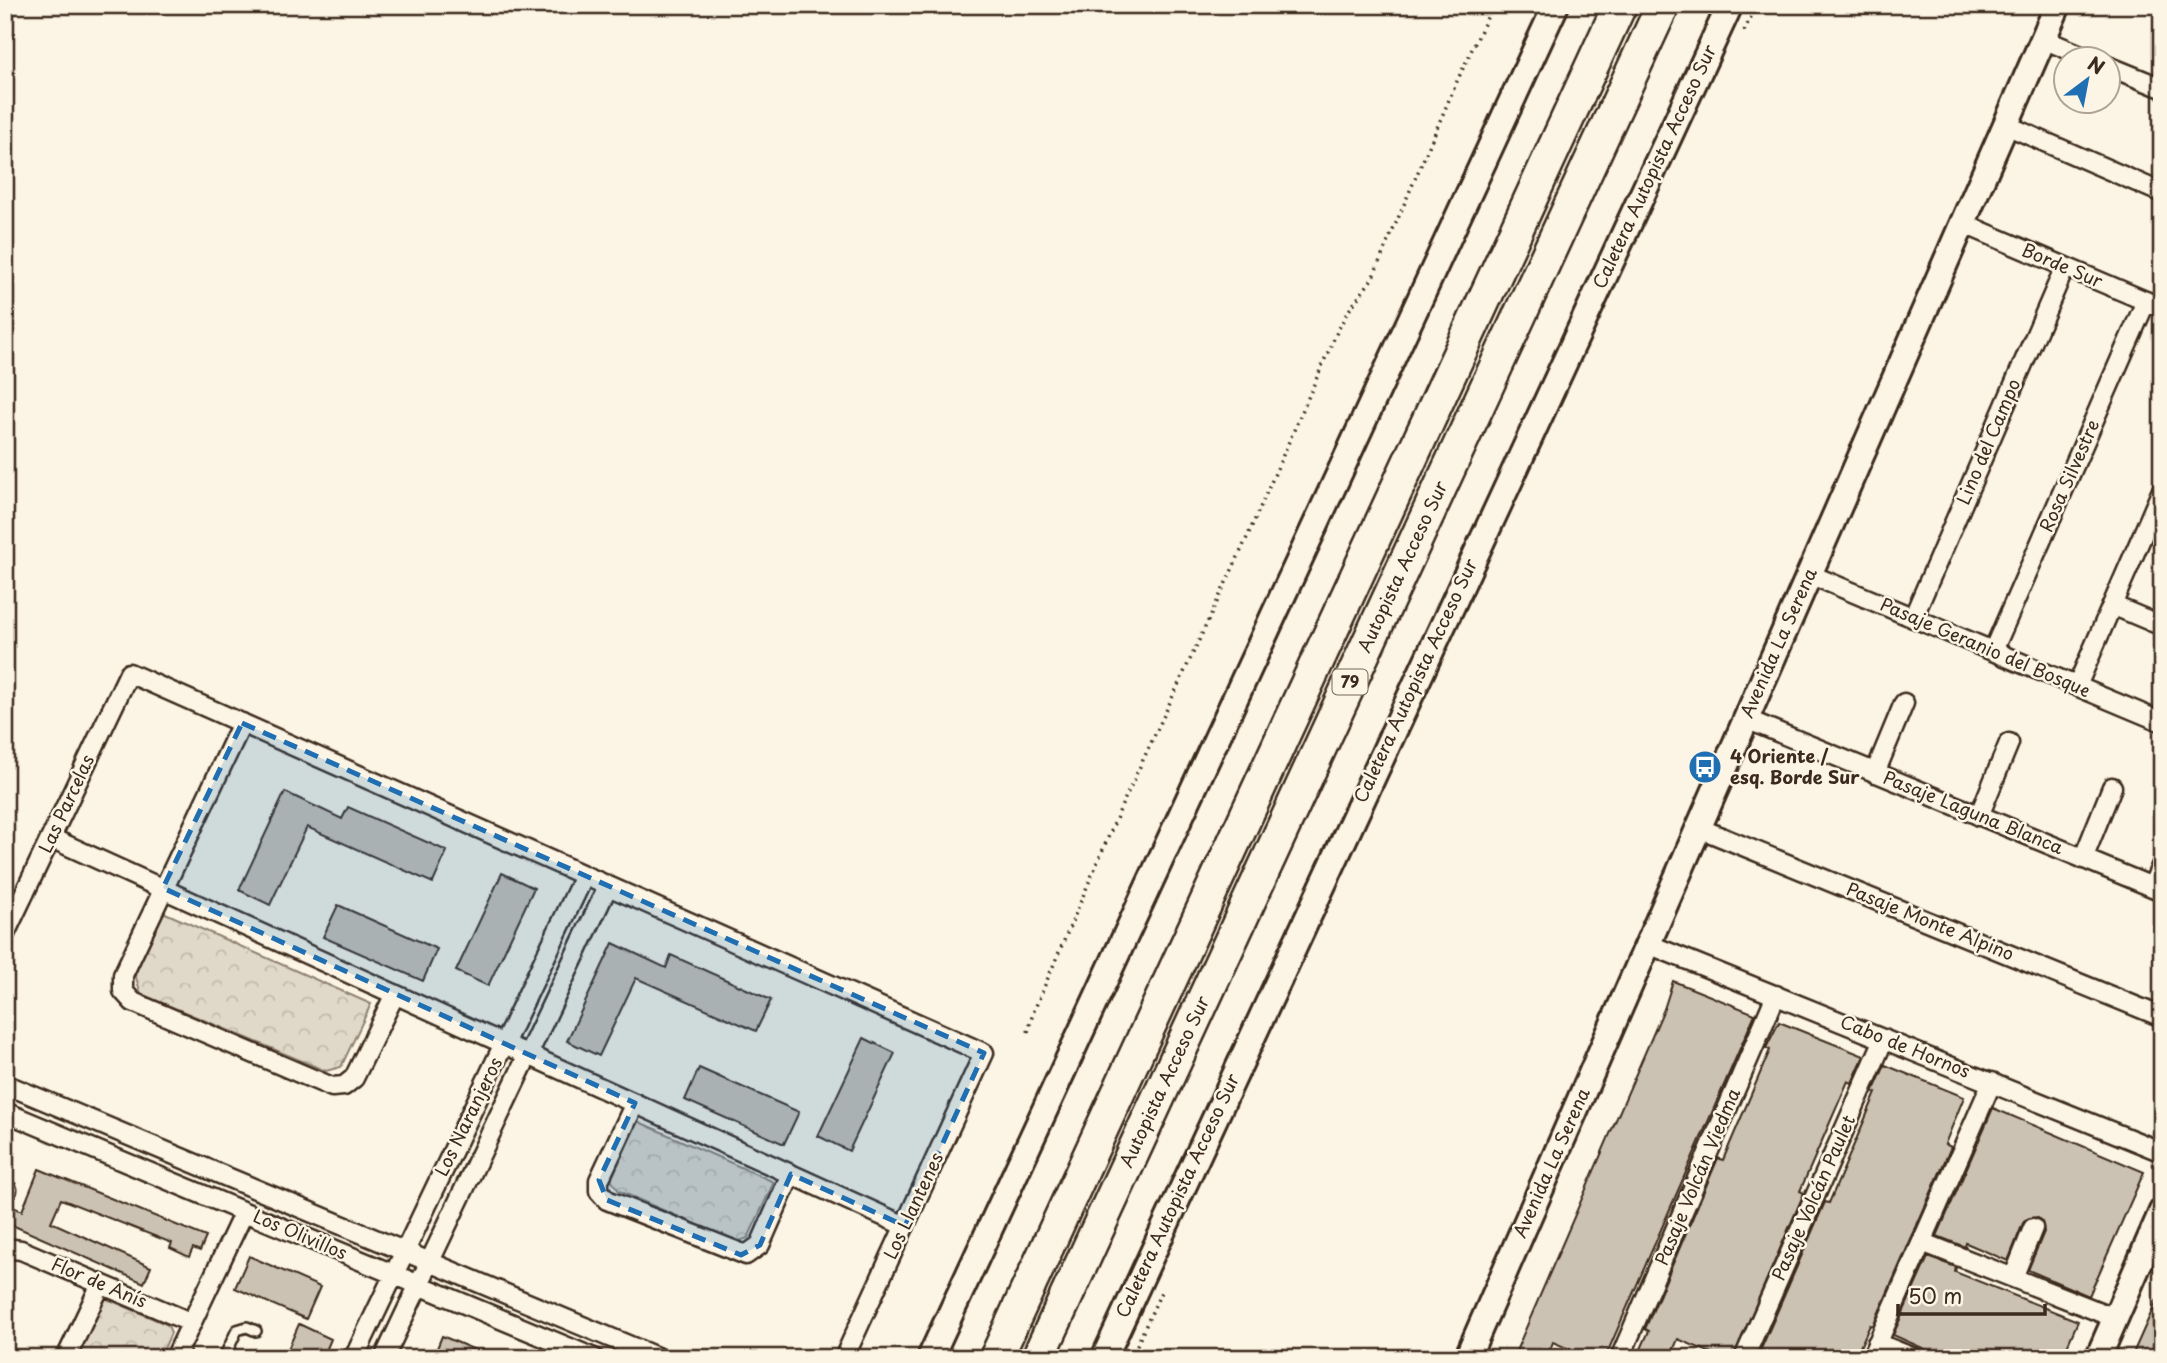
<svg xmlns="http://www.w3.org/2000/svg" width="2167" height="1363" font-family="'Playpen Sans',sans-serif">
	<defs>
		<pattern id="park-crowns" width="20" height="18" patternUnits="userSpaceOnUse" patternTransform="scale(1.75)"><rect width="20" height="18" fill="#e0d8c8"/><path d="M2 6a3 3 0 1 1 6 0M12 15a3 3 0 1 1 6 0" fill="none" stroke="#c1baab"/></pattern>
	</defs>
	<rect width="100%" height="100%" fill="#fcf5e5"/>
	<filter id="ink" filterUnits="userSpaceOnUse"><feTurbulence type="fractalNoise" baseFrequency=".0143" numOctaves="2"/><feDisplacementMap in="SourceGraphic" scale="14" xChannelSelector="R" yChannelSelector="G"/><feConvolveMatrix kernelMatrix="1 2 1 2 8 2 1 2 1" color-interpolation-filters="sRGB"/></filter>
	<g filter="url(#ink)">
		<path fill="url(#park-crowns)" stroke="#8e8173" stroke-width="2" d="M163,912L371,1004L341,1067L326,1071L141,994L135,974Z
			M637,1121L774,1182L748,1238L736,1242L619,1191L611,1180Z
			M103,1297L168,1325L171,1333L160,1358H75Z"/>
		<path fill="#ccc2b3" stroke="#3b2a1e" stroke-width="2" d="M285,792L342,819L348,807L447,851L433,883L307,827L270,905L239,890Z
			M502,873L534,888L488,986L456,971Z
			M338,905L437,949L423,981L323,937Z
			M613,943L666,968L671,955L771,1000L756,1031L636,978L599,1056L567,1041Z
			M1673,981L1755,1014L1605,1358H1590L1553,1342L1547,1358H1513L1664,1009Z
			M1779,1022L1864,1056L1852,1083L1848,1081L1821,1143L1800,1191L1804,1193L1733,1358H1723L1678,1339L1670,1358H1637L1649,1331L1645,1329L1718,1158L1723,1160L1747,1104L1770,1050L1766,1048Z
			M864,1038L895,1053L849,1151L818,1136Z
			M1885,1065L1964,1097L1945,1144L1951,1147L1873,1326L1870,1325L1855,1358H1757L1825,1202L1829,1203L1876,1093L1873,1092Z
			M699,1068L799,1112L784,1144L685,1100Z
			M1993,1108L2144,1172L2089,1296L2028,1270L2044,1232L2042,1222L2037,1217L2027,1219L2023,1223L2008,1261L1966,1243L1965,1247L1937,1236Z
			M39,1169L206,1237L200,1251L193,1248L189,1257L170,1248L172,1243L61,1199L51,1222L151,1267L144,1283L5,1222L11,1206L22,1211Z
			M249,1256L320,1287L306,1319L235,1288Z
			M1928,1257L1956,1267L1955,1272L2078,1321L2062,1358H1945L1893,1335Z
			M2162,1289V1358H2131L2143,1331Z
			M299,1324L331,1339L323,1358H284Z
			M442,1336L494,1358H433Z"/>
		<g fill="none" stroke-linecap="round" stroke-linejoin="round">
			<defs>
				<path id="lane" d="M224,1358L237,1330L247,1327L256,1331"/>
				<path id="street" d="M2043,39L2093,60
					M2108,66L2162,88
					M2006,125L2162,193
					M1962,223L2162,308
					M1809,574L2162,722
					M2112,605L2162,626
					M1913,618L2065,267
					M1993,651L2146,301
					M2077,686L2162,490
					M1746,719L2162,891
					M242,723L123,975V991L133,1002L332,1087L344,1086L354,1078L395,994
					M1875,773L1904,703
					M1979,816L2009,743
					M1699,828L2162,1017
					M51,838L905,1226
					M2083,859L2112,787
					M2152,887L2162,864
					M5,934L129,673L984,1053L844,1358
					M1648,944L2162,1152
					M5,1084L659,1358
					M635,1103L599,1180V1191L607,1200L746,1255L760,1245L791,1174
					M5,1112L594,1358
					M5,1192L7,1190
					M1922,1242L2115,1318
					M5,1248L21,1250L192,1323
					M2013,1278L2033,1228
					M1877,1343L1914,1358
					M66,1358L101,1284
					M175,1358L244,1212
					M354,1358L584,876
					M384,1358L608,886
					M1620,1358L1776,995
					M1744,1358L1884,1039
					M1871,1358L1992,1082"/>
				<path id="secondary" d="M930,1358L1556,5
					M1104,1358L1730,5
					M1467,1358L2058,5
					M2098,1358L2162,1211"/>
				<path id="highway" d="M996,1358L1620,5
					M1038,1358L1663,5"/>
			</defs>
			<use href="#lane" stroke="#3b2a1e" stroke-width="14"/>
			<use href="#street" stroke="#3b2a1e" stroke-width="23"/>
			<use href="#secondary" stroke="#3b2a1e" stroke-width="30"/>
			<use href="#highway" stroke="#3b2a1e" stroke-width="37"/>
			<path stroke="#3b2a1e" stroke-width="3.5" stroke-dasharray="2 5" stroke-linecap="butt" d="M1744,31L1757,5
				M1028,1032L1033,1013L1122,805L1245,542L1336,334L1347,313L1372,279L1458,79L1493,5
				M1131,1358L1162,1290"/>
			<use href="#lane" stroke="#fcf5e5" stroke-width="9"/>
			<use href="#street" stroke="#fcf5e5" stroke-width="18"/>
			<use href="#secondary" stroke="#fcf5e5" stroke-width="24"/>
			<use href="#highway" stroke="#fcf5e5" stroke-width="32"/>
		</g>
	</g>
	<path fill="#1f6fb2" fill-opacity="0.2" stroke="#1f6fb2" stroke-width="5" stroke-dasharray="14 9" stroke-linejoin="round" d="M242,723L984,1053L905,1226L791,1174L760,1245L741,1255L607,1200L599,1180L635,1103L163,888Z"/>
	<defs>
		<symbol id="bus-disc" viewBox="-11 -11 22 22"><circle r="9.5" fill="#1f6fb2" stroke="#fcf5e5"/><path d="M-5-6H5V4H4V6H2V4H-2V6H-4V4H-5ZM-3.5-4V0h7V-4ZM-3.5 1.2v1.5H-2V1.2ZM2 1.2v1.5H3.5V1.2Z" fill="#fff"/></symbol>
	</defs>
	<g fill-rule="evenodd">
		<use href="#bus-disc" x="1686" y="748" width="38" height="38"/>
	</g>
	<g text-anchor="middle" stroke-width="5" stroke-linejoin="round" paint-order="stroke">
		<rect fill="#fcf5e5" stroke="#75675a" stroke-width="2" x="1332.5" y="669.5" width="35" height="25" rx="5"/>
		<g font-size="16" font-weight="bold" fill="#3b2a1e">
			<text x="1350" y="688">79</text>
		</g>
		<g font-size="18" fill="#3b2a1e" stroke="#fcf5e5">
			<text transform="translate(1655 167) rotate(-65)" y="6">Caletera Autopista Acceso Sur</text>
			<text transform="translate(2062 266) rotate(23)" y="6">Borde Sur</text>
			<text transform="translate(1989 442) rotate(-67)" y="6">Lino del Campo</text>
			<text transform="translate(2070 476) rotate(-66)" y="6">Rosa Silvestre</text>
			<text transform="translate(1403 567) rotate(-65)" y="6">Autopista Acceso Sur</text>
			<text transform="translate(1779 643) rotate(-66)" y="6">Avenida La Serena</text>
			<text transform="translate(1985 648) rotate(23)" y="6">Pasaje Geranio del Bosque</text>
			<text transform="translate(1416 681) rotate(-65)" y="6">Caletera Autopista Acceso Sur</text>
			<text transform="translate(67 804) rotate(-65)" y="6">Las Parcelas</text>
			<text transform="translate(1973 813) rotate(22)" y="6">Pasaje Laguna Blanca</text>
			<text transform="translate(1930 922) rotate(22)" y="6">Pasaje Monte Alpino</text>
			<text transform="translate(1905 1047) rotate(22)" y="6">Cabo de Hornos</text>
			<text transform="translate(1165 1082) rotate(-65)" y="6">Autopista Acceso Sur</text>
			<text transform="translate(469 1117) rotate(-64)" y="6">Los Naranjeros</text>
			<text transform="translate(1552 1163) rotate(-66)" y="6">Avenida La Serena</text>
			<text transform="translate(1698 1177) rotate(-67)" y="6">Pasaje Volcán Viedma</text>
			<text transform="translate(1178 1196) rotate(-65)" y="6">Caletera Autopista Acceso Sur</text>
			<text transform="translate(1814 1198) rotate(-66)" y="6">Pasaje Volcán Paulet</text>
			<text transform="translate(914 1206) rotate(-65)" y="6">Los Llantenes</text>
			<text transform="translate(300 1235) rotate(23)" y="6">Los Olivillos</text>
			<text transform="translate(99 1283) rotate(23)" y="6">Flor de Anís</text>
		</g>
		<g font-size="18" font-weight="bold" fill="#3b2a1e" stroke="#fcf5e5" text-anchor="start">
			<text x="1730" y="763">4 Oriente /<tspan x="1730" dy="21">esq. Borde Sur</tspan></text>
		</g>
	</g>
	<rect width="2167" height="1363" fill="none" stroke="#fcf5e5" stroke-width="28"/>
	<rect x="14" y="14" width="2139" height="1335" fill="none" stroke="#3b2a1e" stroke-width="2.5" filter="url(#ink)"/>
	<g transform="translate(2087 80) rotate(32)"><circle r="33" fill="#fcf5e5" stroke="#afa495" stroke-width="2"/>
	<path d="M0-5L12 26L0 18L-12 26Z" fill="#1f6fb2"/>
	<text y="-10" font-size="19" font-weight="bold" text-anchor="middle" fill="#3b2a1e">N</text>
	</g>
	<path d="M1898 1304v10h147v-10" fill="none" stroke="#3b2a1e" stroke-width="3.5"/>
	<text x="1908" y="1304" font-size="21" fill="#3b2a1e" stroke="#fcf5e5" stroke-width="5" paint-order="stroke">50 m</text>
</svg>
